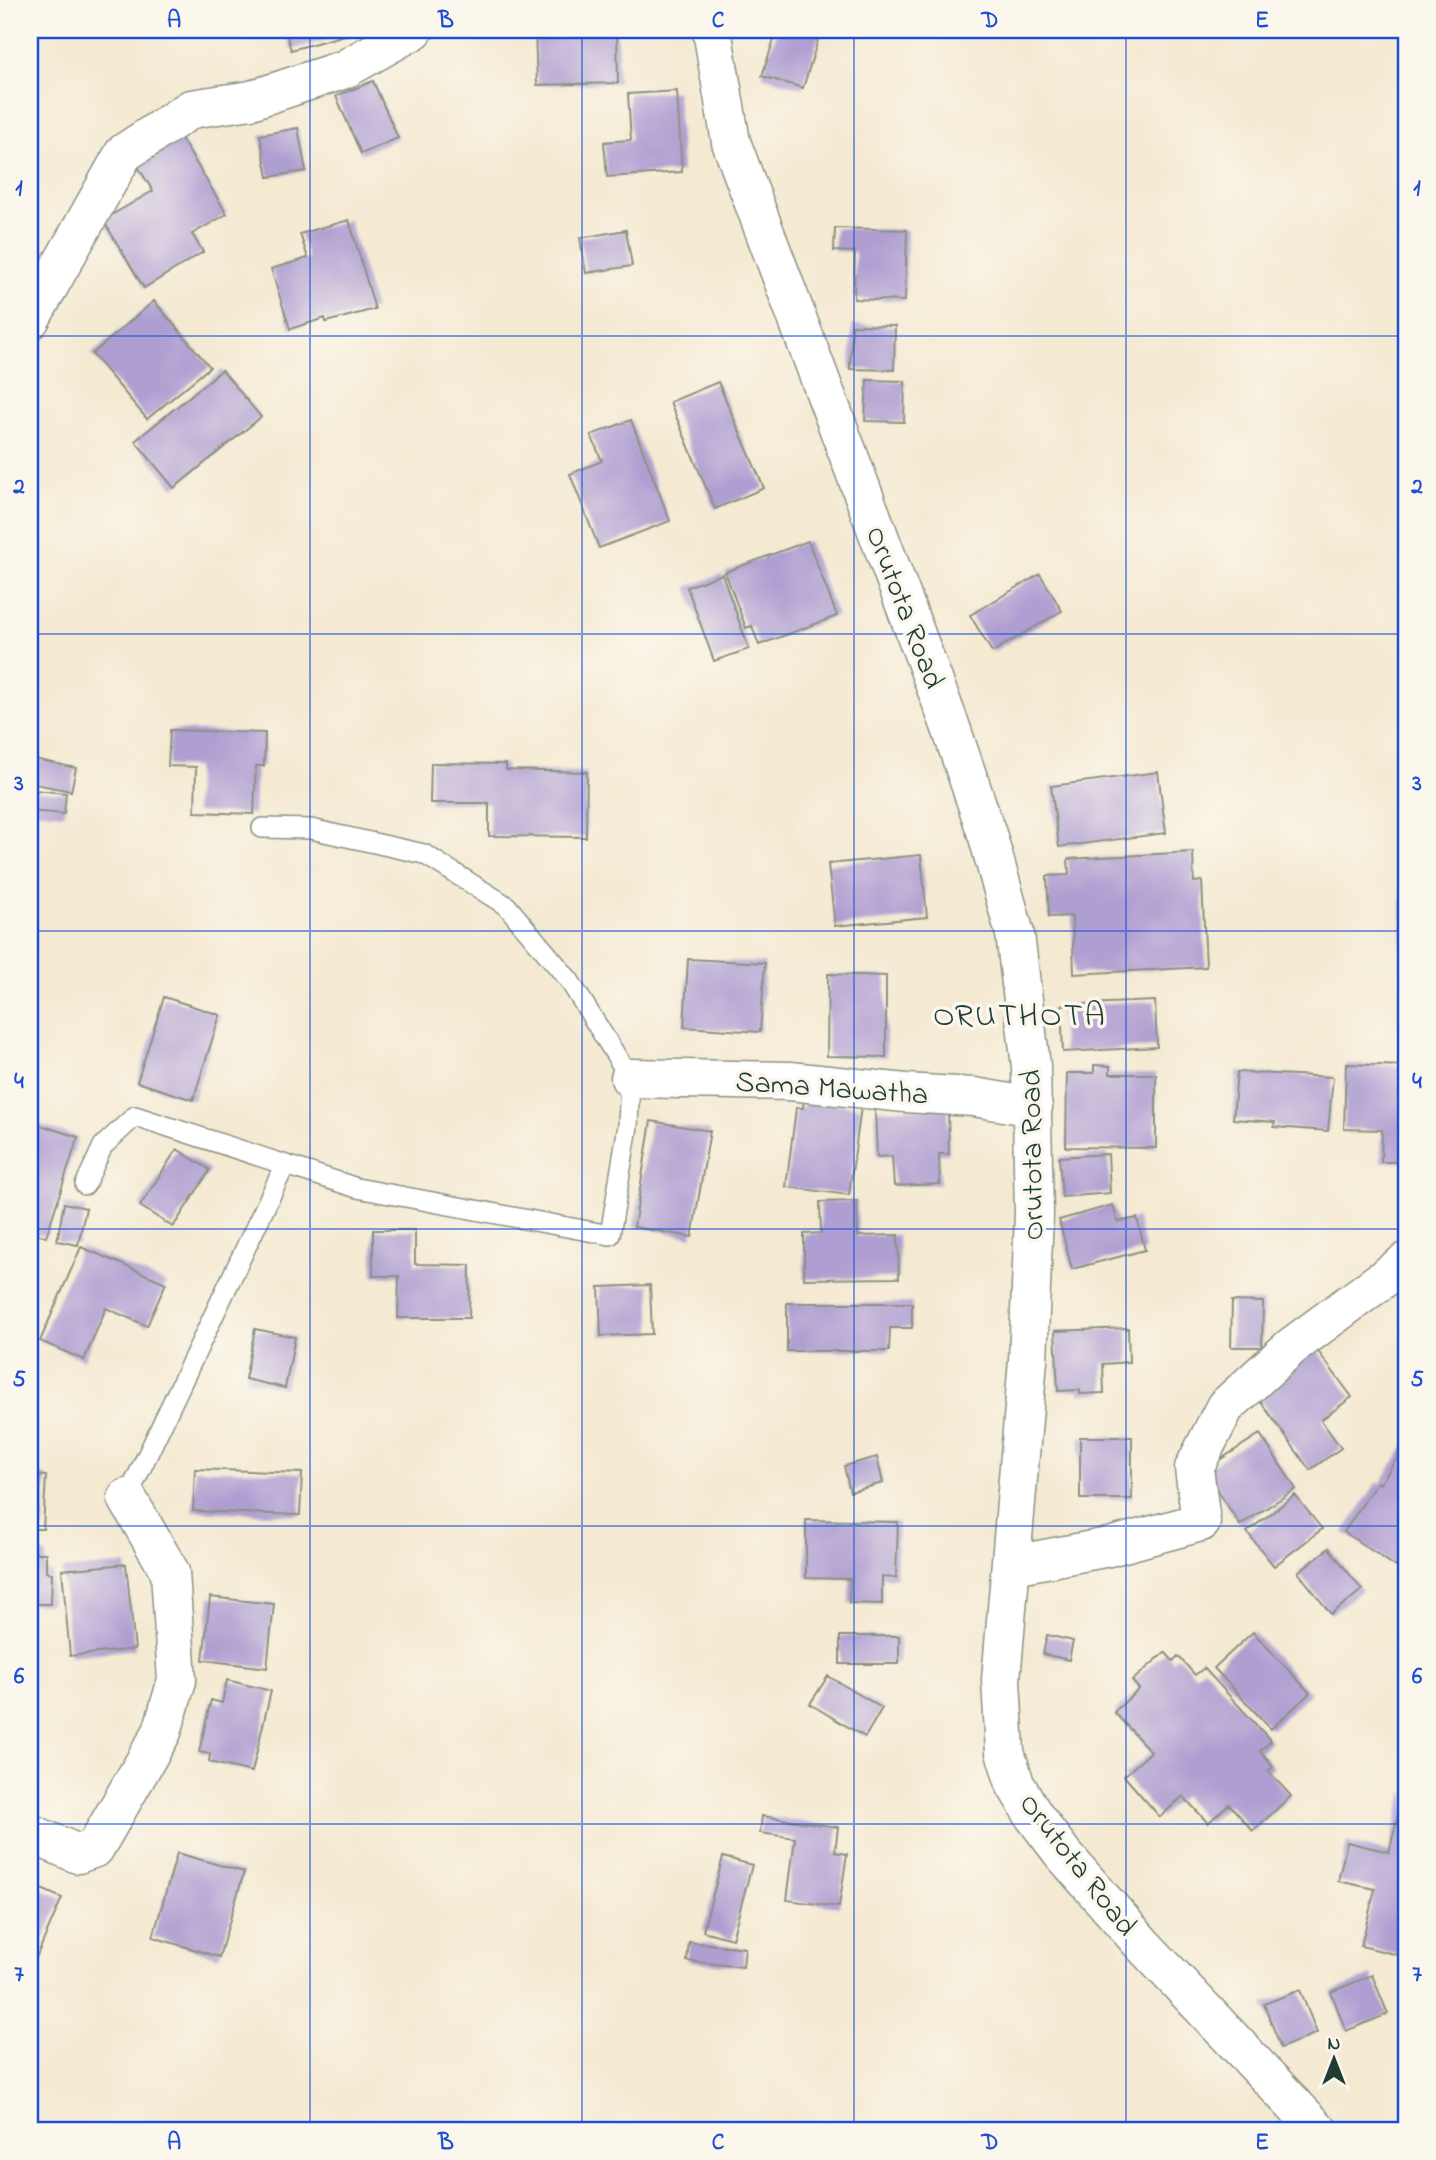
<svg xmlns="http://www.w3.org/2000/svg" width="1436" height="2160" font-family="'Indie Flower',sans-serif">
	<rect width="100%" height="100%" fill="#fbf7ec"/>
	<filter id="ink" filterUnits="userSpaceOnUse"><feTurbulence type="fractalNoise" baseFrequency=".0143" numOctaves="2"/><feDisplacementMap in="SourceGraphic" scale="14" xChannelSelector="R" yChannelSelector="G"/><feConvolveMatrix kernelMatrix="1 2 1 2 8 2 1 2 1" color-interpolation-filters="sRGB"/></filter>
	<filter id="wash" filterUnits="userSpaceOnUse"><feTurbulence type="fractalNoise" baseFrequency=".00686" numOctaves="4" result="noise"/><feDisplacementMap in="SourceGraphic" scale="28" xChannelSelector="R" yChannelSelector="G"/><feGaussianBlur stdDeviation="1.57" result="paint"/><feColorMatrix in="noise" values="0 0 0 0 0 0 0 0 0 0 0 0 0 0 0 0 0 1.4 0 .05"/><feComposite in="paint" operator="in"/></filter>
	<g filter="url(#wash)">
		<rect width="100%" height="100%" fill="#f4e9d1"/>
		<g id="blocks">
			<path fill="#af9ed1" d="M285,30H363L291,50Z
				M535,30H617L618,83L537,85Z
				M777,30H821L803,88L762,76Z
				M373,81L398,138L361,154L336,96Z
				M677,91L682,172L607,177L604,142L631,140L628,94Z
				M298,128L306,171L268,177L260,135Z
				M177,132L227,214L192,234L203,252L144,288L103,220L153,191L133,159Z
				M349,220L375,309L326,322L325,318L290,329L271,269L308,258L300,234Z
				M835,228L907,230L905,301L854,299L855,252L834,251Z
				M626,230L632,266L586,273L580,238Z
				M154,301L210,367L147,419L92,354Z
				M852,325L895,326L894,370L850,369Z
				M222,370L261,417L174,488L135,441Z
				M867,380L905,381L904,422L865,421Z
				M718,382L764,488L715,509L670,402Z
				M631,420L670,521L599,548L570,474L602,461L591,435Z
				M808,541L837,616L759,645L752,626L746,628L725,572Z
				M722,574L749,649L714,661L687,587Z
				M1040,574L1062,611L992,652L970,615Z
				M170,730L265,733L264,766H256L254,814L195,812L196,767L168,766Z
				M30,758L76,768L71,791L30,783Z
				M431,763L506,764V770L587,772L586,837L489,836V803H430Z
				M1158,772L1166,833L1059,847L1051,786Z
				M33,790L66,793L64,814L30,811Z
				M1193,852L1194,882L1202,881L1206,967L1074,974L1072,916L1049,917L1047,876L1069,875L1068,859Z
				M921,855L927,917L835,926L828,864Z
				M1401,872H1406V974H1402Z
				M688,959L765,963L760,1032L684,1027Z
				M828,974L886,976V1057L827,1056Z
				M164,997L220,1015L193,1100L137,1082Z
				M1155,1001L1157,1047L1063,1052L1061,1005Z
				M1346,1064L1406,1066V1162H1381L1382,1130L1344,1129Z
				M1094,1065L1110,1066V1074H1156V1148L1066,1147L1067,1073H1094Z
				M1237,1072L1333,1077L1328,1131L1274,1127L1275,1122L1233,1119Z
				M804,1099L861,1107L849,1195L786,1187L796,1108H803Z
				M948,1107L949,1154H939L940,1184L894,1186L892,1156L877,1157L875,1110Z
				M651,1121L710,1131L692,1237L634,1227Z
				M30,1122L78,1137L46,1237L30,1232Z
				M177,1149L210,1170L173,1227L140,1206Z
				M1108,1154L1110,1193L1062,1197L1059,1157Z
				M857,1201L858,1236L898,1235L899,1278L804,1279V1234L821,1233L820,1202Z
				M64,1203L86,1208L78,1245L57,1241Z
				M1113,1205L1118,1222L1137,1218L1145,1250L1072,1269L1059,1220Z
				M373,1230H415V1264L470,1265L469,1318H398L399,1276H373Z
				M81,1247L166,1283L147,1326L106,1308L84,1360L40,1341Z
				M650,1285L652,1334L601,1336L599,1287Z
				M1232,1301L1263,1302L1262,1347H1231Z
				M787,1303H912V1328H890L889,1351H787Z
				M1128,1328L1129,1362L1103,1364L1104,1393L1080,1394V1390L1058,1391L1055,1331Z
				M255,1329L295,1337L285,1388L245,1379Z
				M1314,1346L1352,1397L1321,1420L1341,1448L1310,1470L1252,1390Z
				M1260,1434L1296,1489L1240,1525L1204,1470Z
				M1080,1437H1132V1499H1080Z
				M1406,1444V1562L1401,1570L1344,1532L1377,1482L1380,1484Z
				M877,1457L883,1483L850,1492L844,1466Z
				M195,1469L302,1473L300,1515L193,1511Z
				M30,1475L46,1476L43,1529H30Z
				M1295,1495L1322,1529L1274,1566L1247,1532Z
				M806,1520L898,1522L896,1578L882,1577V1604L849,1603L850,1579L806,1578Z
				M1329,1548L1362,1590L1331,1614L1298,1572Z
				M30,1553H46V1572L52,1573L51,1604H30Z
				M126,1564L135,1649L70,1656L62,1570Z
				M210,1597L274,1604L267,1668L203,1660Z
				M1253,1632L1310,1693L1271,1729L1214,1668Z
				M1047,1635L1073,1641L1069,1660L1043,1654Z
				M840,1636H899V1664H840Z
				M1165,1652L1173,1661L1178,1656L1195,1675L1204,1668L1271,1741L1260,1751L1273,1767L1268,1771L1291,1796L1253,1831L1229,1804L1208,1823L1183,1796L1160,1817L1124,1776L1151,1752L1114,1712L1139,1689L1132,1681Z
				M828,1676L882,1708L865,1737L810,1704Z
				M227,1680L271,1691L252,1772L209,1762L210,1754L199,1752L211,1700L222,1703Z
				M1404,1792H1406V1957L1361,1946L1375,1889L1338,1881L1347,1842L1389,1852Z
				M762,1816L838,1827L835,1852L847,1854L839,1907L787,1900L795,1838L760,1833Z
				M177,1853L244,1872L219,1957L153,1937Z
				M723,1857L752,1865L732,1939L703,1931Z
				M30,1884L62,1898L32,1967L30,1966Z
				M689,1942L745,1948L743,1967L687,1961Z
				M1372,1975L1388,2014L1346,2031L1331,1992Z
				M1300,1990L1317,2033L1281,2048L1264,2004Z"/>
		</g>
	</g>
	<g filter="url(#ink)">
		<use href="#blocks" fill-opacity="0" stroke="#8a9382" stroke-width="2"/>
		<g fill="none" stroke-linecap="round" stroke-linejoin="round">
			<defs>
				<path id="lane" d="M85,1185L103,1146L135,1116L357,1188L610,1235L628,1126L630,1078L569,980L507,906L424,854L311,829L262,828
					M127,1498L285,1165"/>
				<path id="street" d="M30,320L124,153L191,109L251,100L345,69L414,30
					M630,1078L790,1081L905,1093L974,1097L1033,1107
					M1013,1565L1109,1547L1201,1522L1194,1468L1225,1407L1291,1347L1406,1262
					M30,1833L78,1854L95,1848L162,1732L177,1680L170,1572L127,1498"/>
				<path id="primary" d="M712,30L731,142L950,725L988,837L1015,934L1031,1066L1034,1215L1028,1360L1001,1680L1005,1752L1015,1784L1034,1816L1063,1854L1142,1944L1318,2130"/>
			</defs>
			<use href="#lane" stroke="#8a9382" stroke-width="22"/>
			<use href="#street" stroke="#8a9382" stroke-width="41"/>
			<use href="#primary" stroke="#8a9382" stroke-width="41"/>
			<use href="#lane" stroke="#fff" stroke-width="19"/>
			<use href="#street" stroke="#fff" stroke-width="38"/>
			<use href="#primary" stroke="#fff" stroke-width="38"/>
		</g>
	</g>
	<path fill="none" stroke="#1d4ed8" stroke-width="2" stroke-opacity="0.55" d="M310,30V2130M582,30V2130M854,30V2130M1126,30V2130M30,336H1406M30,634H1406M30,931H1406M30,1229H1406M30,1526H1406M30,1824H1406"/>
	<g text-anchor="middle" stroke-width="7" stroke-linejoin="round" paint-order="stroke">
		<g font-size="30" fill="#1f3d34" stroke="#fbf7ec">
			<text transform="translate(906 607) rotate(69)" y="10">Orutota Road</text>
			<text transform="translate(832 1087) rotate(4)" y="10">Sama Mawatha</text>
			<text transform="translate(1031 1155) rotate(-91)" y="10">Orutota Road</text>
			<text transform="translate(1079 1864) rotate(52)" y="10">Orutota Road</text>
		</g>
		<g font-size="33" letter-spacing="2" fill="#1f3d34" stroke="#fbf7ec">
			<text x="1020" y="1025">ORUTHOTA</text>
		</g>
	</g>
	<rect width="1436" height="2160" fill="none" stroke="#fbf7ec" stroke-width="77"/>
	<g transform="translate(1334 2059)" stroke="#fbf7ec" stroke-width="5" paint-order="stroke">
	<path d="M0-5L12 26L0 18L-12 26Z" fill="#1f3d34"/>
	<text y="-10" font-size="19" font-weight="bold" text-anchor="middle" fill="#1f3d34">N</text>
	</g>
	<rect x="38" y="38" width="1360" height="2084" fill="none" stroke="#1d4ed8" stroke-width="2.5"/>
	<g font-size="23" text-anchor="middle" font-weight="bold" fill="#1d4ed8">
		<text x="174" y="27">A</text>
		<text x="446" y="27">B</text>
		<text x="718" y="27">C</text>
		<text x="990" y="27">D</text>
		<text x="1262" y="27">E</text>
		<text x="19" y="195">1</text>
		<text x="1417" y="195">1</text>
		<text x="19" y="493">2</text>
		<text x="1417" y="493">2</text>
		<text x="19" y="790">3</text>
		<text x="1417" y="790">3</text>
		<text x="19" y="1088">4</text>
		<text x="1417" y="1088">4</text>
		<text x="19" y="1386">5</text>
		<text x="1417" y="1386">5</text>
		<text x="19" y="1683">6</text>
		<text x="1417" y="1683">6</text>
		<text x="19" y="1981">7</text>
		<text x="1417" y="1981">7</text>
		<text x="174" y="2149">A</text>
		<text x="446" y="2149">B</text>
		<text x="718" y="2149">C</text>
		<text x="990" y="2149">D</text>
		<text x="1262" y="2149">E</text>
	</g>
</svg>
